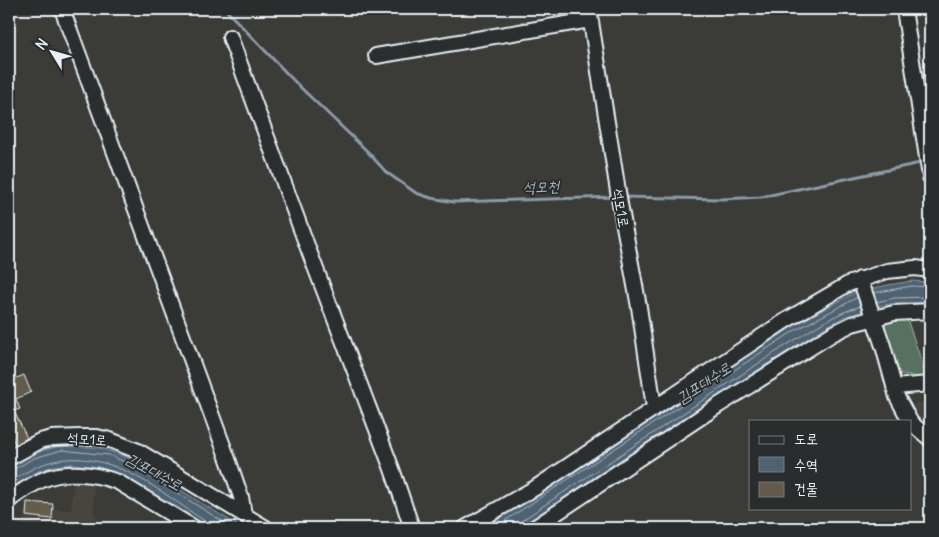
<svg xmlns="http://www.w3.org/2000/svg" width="939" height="537" font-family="Delius,'Poor Story',sans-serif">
	<rect width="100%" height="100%" fill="#3b3b37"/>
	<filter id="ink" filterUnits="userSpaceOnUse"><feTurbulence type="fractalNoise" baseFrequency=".02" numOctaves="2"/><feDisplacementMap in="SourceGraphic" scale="10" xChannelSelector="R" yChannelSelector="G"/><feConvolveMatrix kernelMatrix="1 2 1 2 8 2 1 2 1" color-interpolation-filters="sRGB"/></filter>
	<g filter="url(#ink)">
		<path fill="#47453d" d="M916,403L930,404V432L923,425L914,405Z
			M68,478L93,479L94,512L101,528H9V526L23,527L26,501L54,503V509L71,510L73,485Z"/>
		<path fill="#57715f" stroke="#a0b1ac" d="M907,319L926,374L923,378L895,373L882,323L884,321Z"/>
		<path fill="#4f6272" stroke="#8c9ba8" d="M912,281L930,282V302L895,303L876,307L844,317L822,329L596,476L520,528H485L791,327L856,292L888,285Z
			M62,445L101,448L127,457L242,528H206L122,475L98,467L72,464L53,466L39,471L9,489V467L32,454Z"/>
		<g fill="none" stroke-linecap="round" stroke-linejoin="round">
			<path stroke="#abb8c2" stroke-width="1" d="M873,293L912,286L930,287
				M876,302L895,298L930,297
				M9,471L13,470L34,458L62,450L109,455L134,466L233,528
				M9,483C22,474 35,466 50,462C108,446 161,492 206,522L208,528
				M494,528L794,331L858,297
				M518,528L520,522L543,506L782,348C807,333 832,314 861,306"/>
			<path stroke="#8c9ba8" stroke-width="3" d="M225,9L298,85L367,151L386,172L416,193L431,198L454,202L616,197
				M622,197L722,199L761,197L925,162"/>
		</g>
		<path fill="#645b4c" stroke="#e8f1f8" d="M24,375L31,392L16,399L20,409L14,411L27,438L15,445L9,429V381Z
			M27,502L53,504L52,519L26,516Z"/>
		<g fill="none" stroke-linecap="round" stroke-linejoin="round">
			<defs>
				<path id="minor" d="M62,9L229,462L241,497L244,515
					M589,9L620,204L639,307L654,407
					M904,9L930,177
					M230,37L309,251L392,469L412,528
					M376,56L590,20
					M860,279L883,346L897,397L910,421
					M894,387L930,384
					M910,422L930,439
					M9,458L40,441L52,438L80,437H97L110,440L138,451L266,528
					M9,500C20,493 30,485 42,480C65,469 96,474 118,482L194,528
					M465,528L535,488L785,321L848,284L887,271L915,268L930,270
					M534,528L719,405L832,334L852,324L894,313L930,311"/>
			</defs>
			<use href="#minor" stroke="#e8f1f8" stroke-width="18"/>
			<use href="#minor" stroke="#2a2d2e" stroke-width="14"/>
		</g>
	</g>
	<g text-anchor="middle" stroke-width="4" stroke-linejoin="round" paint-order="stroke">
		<g font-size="14" fill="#e8f1f8" stroke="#2a2d2e">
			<text transform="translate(621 208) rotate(80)" y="5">석모1로</text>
			<text transform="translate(87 439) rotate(4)" y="5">석모1로</text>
		</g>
		<g font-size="15" font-style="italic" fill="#abb8c2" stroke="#2a2d2e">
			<text transform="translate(541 187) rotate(-2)" y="5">석모천</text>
			<text transform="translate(704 383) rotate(-33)" y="5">김포대수로</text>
			<text transform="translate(154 472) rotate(29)" y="5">김포대수로</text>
		</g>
	</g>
	<rect width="939" height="537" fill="none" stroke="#2a2d2e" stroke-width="30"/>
	<rect x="15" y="15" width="909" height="507" fill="none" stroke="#e8f1f8" stroke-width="2" filter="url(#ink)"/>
	<rect x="749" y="420" width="162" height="90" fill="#2a2d2e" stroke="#767b7f"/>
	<rect x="759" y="436" width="25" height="8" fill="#2a2d2e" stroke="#767b7f"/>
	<text x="794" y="444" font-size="15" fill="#e8f1f8">도로</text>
	<rect x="759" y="457" width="25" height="15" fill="#4f6272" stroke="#767b7f"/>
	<text x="794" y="470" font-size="15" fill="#e8f1f8">수역</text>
	<rect x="759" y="482" width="25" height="15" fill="#645b4c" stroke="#767b7f"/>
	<text x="794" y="494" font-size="15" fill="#e8f1f8">건물</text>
	<g transform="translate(52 52) rotate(307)" stroke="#2a2d2e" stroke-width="4" paint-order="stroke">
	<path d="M0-4L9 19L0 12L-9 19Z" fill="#e8f1f8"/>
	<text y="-8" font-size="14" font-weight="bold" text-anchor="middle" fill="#e8f1f8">N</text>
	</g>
</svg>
